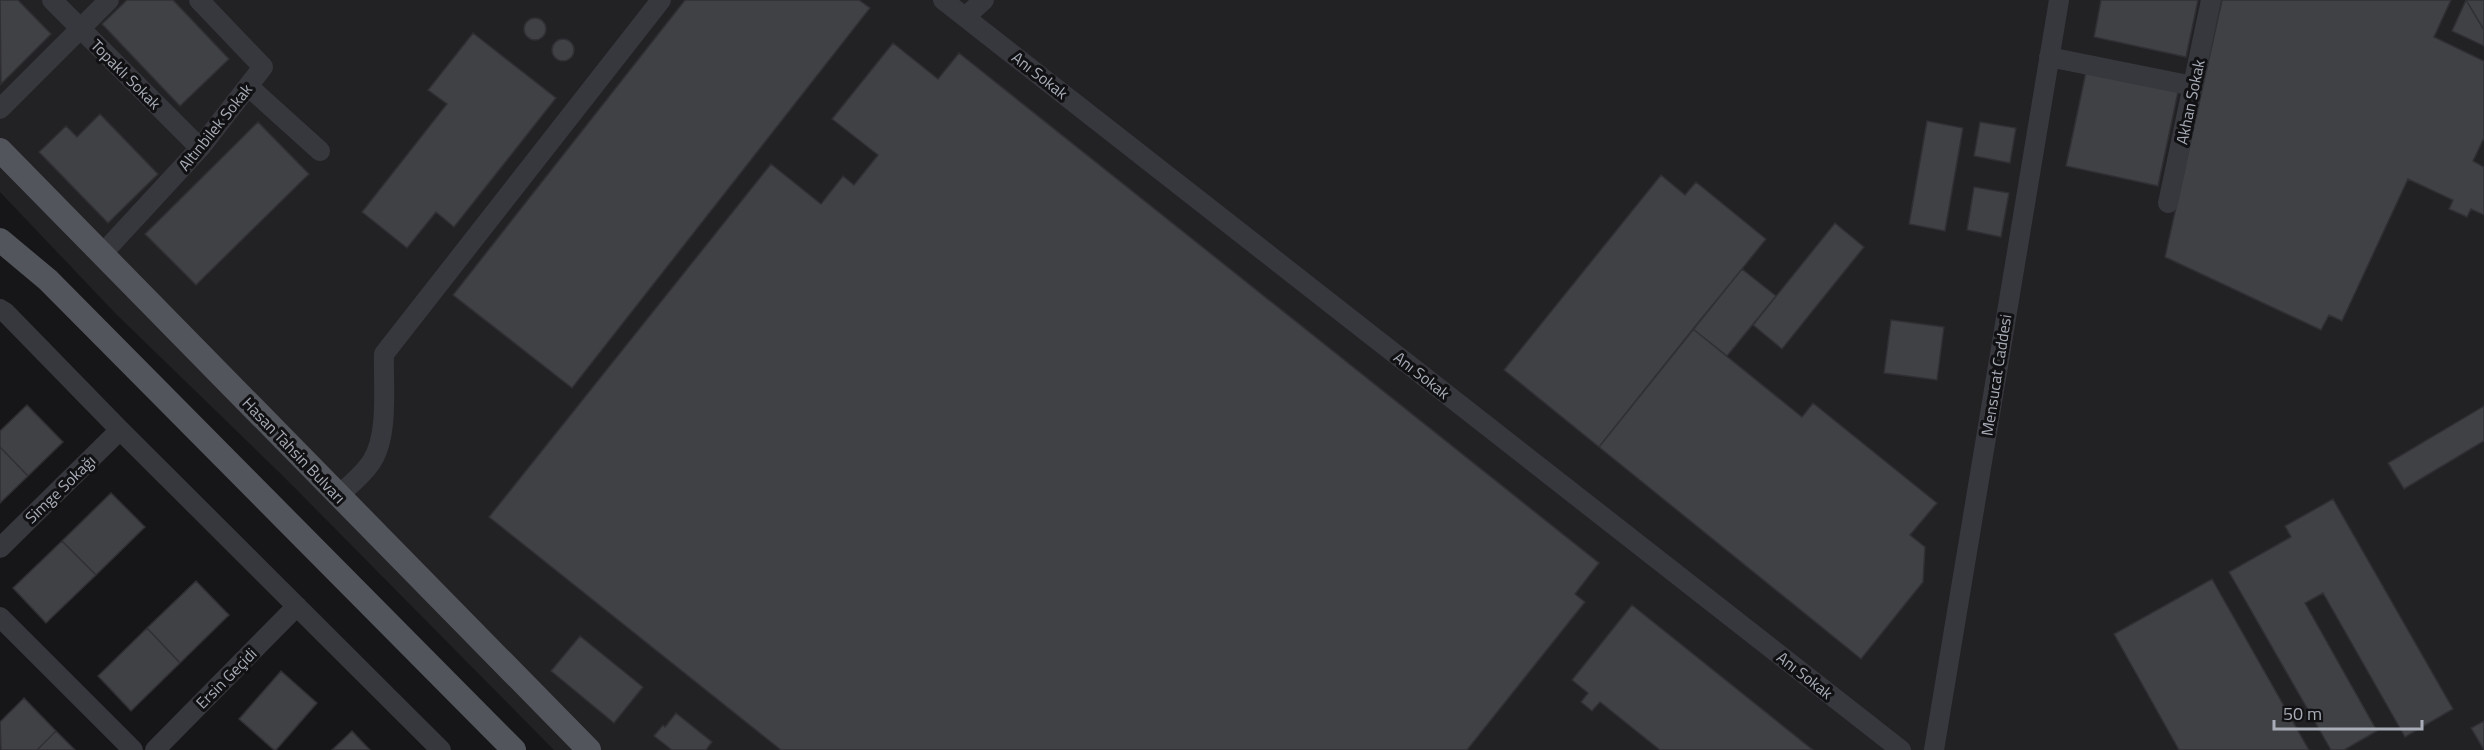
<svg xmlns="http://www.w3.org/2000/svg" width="2484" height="750" font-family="'Titillium Web',sans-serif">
	<rect width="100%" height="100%" fill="#161618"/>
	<path fill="#222225" d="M0,0H2484V750H554L284,477L116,314L0,192Z"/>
	<path fill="#404145" stroke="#303034" stroke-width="1.5" d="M0,0H18L51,34L1,84Z
		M127,0H173L229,59L180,106L102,24Z
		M685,0H859L870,8L572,388L453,295Z
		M2101,0H2198L2186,57L2094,37Z
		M2222,0H2451L2434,37L2484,61V138L2473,161L2484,167V215L2471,209L2467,217L2449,209L2453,200L2408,179L2342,321L2329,315L2321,330L2165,257Z
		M2466,0H2484V30Z
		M2466,0L2484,30V46L2452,31Z
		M524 29a11 11 0 1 1 22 0a11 11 0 1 1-22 0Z
		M473,33L556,98L454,227L436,212L407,248L362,212L447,104L428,90Z
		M552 50a11 11 0 1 1 22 0a11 11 0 1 1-22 0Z
		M893,43L938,79L959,53L1599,563L1575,594L1585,602L1467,750H781L489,517L771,164L821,204L843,176L854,185L878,155L832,119Z
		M2086,72L2178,92L2158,186L2066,166Z
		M100,114L158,174L108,223L39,152L66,126L77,137Z
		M1927,121L1963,128L1945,231L1909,224Z
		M258,122L309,174L196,285L145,234Z
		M1980,122L2016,128L2010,163L1974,156Z
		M1661,175L1685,195L1696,182L1766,239L1599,447L1504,370Z
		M1974,187L2009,193L2001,237L1967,230Z
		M1835,223L1864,247L1782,349L1753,325Z
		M1742,269L1776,296L1727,356L1693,329Z
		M1891,320L1944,327L1937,380L1884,373Z
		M1693,329L1802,417L1813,403L1937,503L1910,535L1925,547L1923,582L1861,659L1599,447Z
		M27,405L63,442L28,476L0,447V431Z
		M2484,406V441L2404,489L2388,463Z
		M0,447L28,476L0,503Z
		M111,493L145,527L96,575L62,541Z
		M2333,499L2453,709L2405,737L2323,593L2305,603L2377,731L2344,750H2331L2229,572L2291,537L2285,526Z
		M62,541L96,575L46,623L13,588Z
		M2212,579L2309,750H2179L2114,634Z
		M196,581L229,615L180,663L147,628Z
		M1632,605L1813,750H1660L1600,702L1592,711L1581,702L1588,693L1572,680Z
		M147,628L180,663L131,711L98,676Z
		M580,636L643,687L614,723L551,671Z
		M281,671L317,703L276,750H274L239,719Z
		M24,698L56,731L37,750H1L0,722Z
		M676,713L712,742L706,750H672L654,736L663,725L665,727Z
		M2484,721V750L2471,728Z
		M56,731L75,750H37Z
		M352,731L370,750H332Z"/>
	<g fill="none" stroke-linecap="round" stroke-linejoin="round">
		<path stroke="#37383d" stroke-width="20" d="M52,0L200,148
			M943,0L1901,750
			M965,17L984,0
			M2049,57L2193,86
			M248,86L320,151
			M0,109L109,0
			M2168,203L2211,0
			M103,253L200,148L263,67L199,0
			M0,309L5,312L120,430L441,750
			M339,495C350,485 364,474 372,461C389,435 383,384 384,354L661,0
			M0,548L120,430
			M0,617L133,750
			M155,750L297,606
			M1934,750L2059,0"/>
		<path stroke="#53555c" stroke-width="24" d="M0,150L589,750
			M0,240L48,280L514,750"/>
	</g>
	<g text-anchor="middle" stroke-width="6" stroke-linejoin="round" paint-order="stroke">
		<g font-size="16" fill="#a8adb8" stroke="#111113">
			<text transform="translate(126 74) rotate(45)" y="6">Topaklı Sokak</text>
			<text transform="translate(1040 75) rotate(38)" y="6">Anı Sokak</text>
			<text transform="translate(2190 102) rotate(-78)" y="6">Akhan Sokak</text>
			<text transform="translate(215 127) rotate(-51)" y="6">Altınbilek Sokak</text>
			<text transform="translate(1422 375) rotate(38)" y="6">Anı Sokak</text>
			<text transform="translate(1996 375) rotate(-81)" y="6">Mensucat Caddesi</text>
			<text transform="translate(294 450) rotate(46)" y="6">Hasan Tahsin Bulvarı</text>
			<text transform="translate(60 489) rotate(-44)" y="6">Simge Sokağı</text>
			<text transform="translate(1805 675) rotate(38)" y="6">Anı Sokak</text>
			<text transform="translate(226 678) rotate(-45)" y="6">Ersin Geçidi</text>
		</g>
	</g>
	<path d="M2274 720v9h148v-9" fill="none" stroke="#a8adb8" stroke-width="3"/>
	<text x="2283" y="720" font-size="18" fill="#a8adb8" stroke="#111113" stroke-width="4.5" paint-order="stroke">50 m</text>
</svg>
